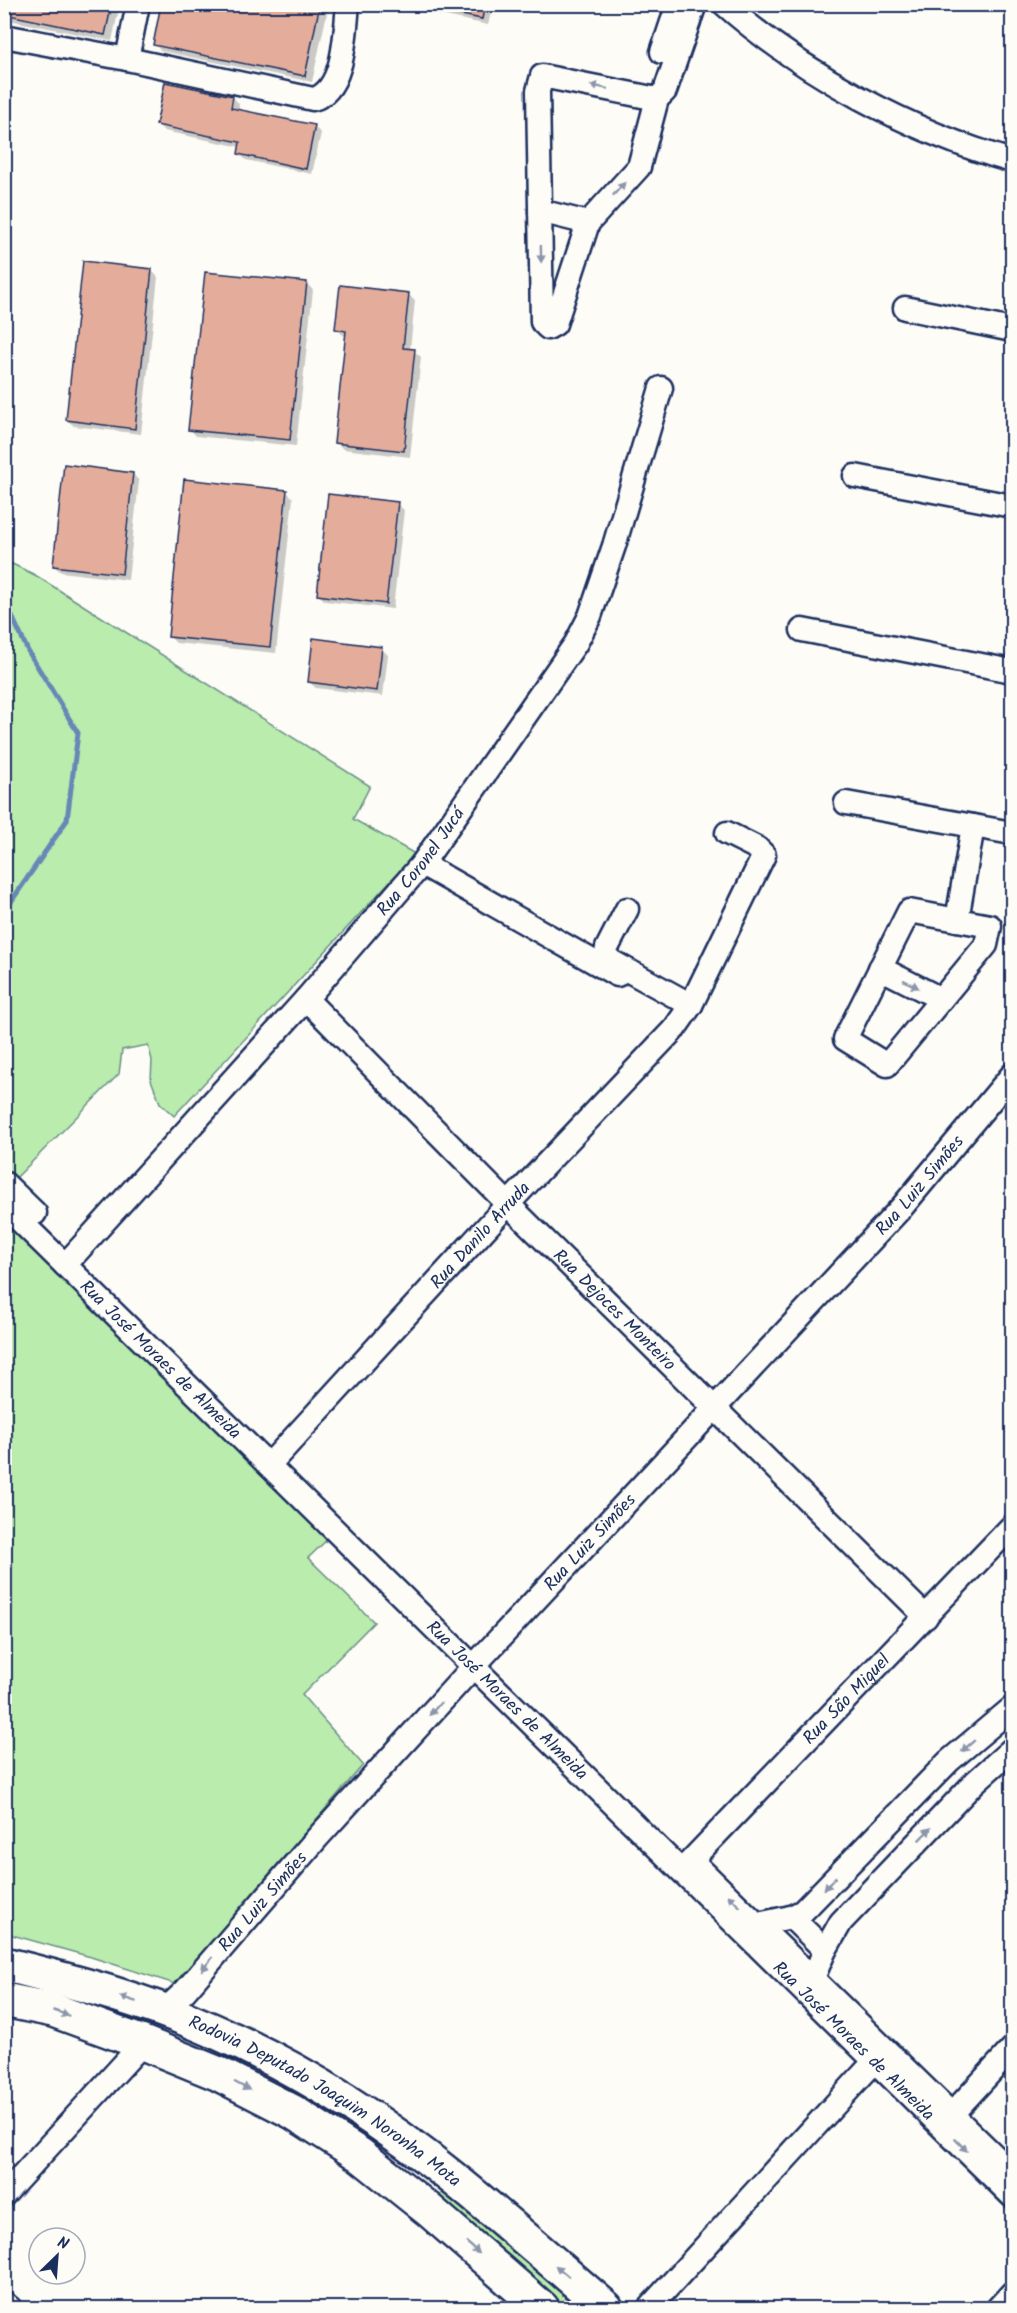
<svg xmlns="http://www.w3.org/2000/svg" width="1017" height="2313" font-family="Kalam,sans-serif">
	<rect width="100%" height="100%" fill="#fdfcf7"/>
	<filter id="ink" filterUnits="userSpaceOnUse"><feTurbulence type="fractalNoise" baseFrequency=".0167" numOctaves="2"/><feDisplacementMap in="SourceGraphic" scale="12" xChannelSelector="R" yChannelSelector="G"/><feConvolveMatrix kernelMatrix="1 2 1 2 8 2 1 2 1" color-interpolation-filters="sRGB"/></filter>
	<g filter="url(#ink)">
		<path fill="#b9ecad" stroke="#6a8e86" stroke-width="1.5" d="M4,560L35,575L370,786L353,819L415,854L174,1116L160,1103L151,1080L152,1060L148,1045L122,1050L119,1074L14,1180L4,1171Z
			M4,1211L331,1536L308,1558L374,1622L302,1695L363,1765L175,1984L91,1957L5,1933Z
			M453,2178L606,2308H542L429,2210Z"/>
		<path fill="#0003" d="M4,4H120L112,41L4,19Z
			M163,4H329L312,82L161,51L155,45Z
			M416,4H493L488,25L422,11Z
			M233,97L239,104L238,111L314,127L321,133L312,174L246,160L239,154L241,147L164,131L158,125Z
			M152,271L158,277L141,434L74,426L67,420Z
			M307,284L313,290L296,446L196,436L190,429Z
			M409,295L415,301L410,350L414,351L421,357L410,457L343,449L336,442L347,336L343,335L336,329Z
			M133,474L139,481L128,580L61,572L54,566Z
			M286,491L293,498L276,653L176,643L169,636Z
			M397,504L404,510L393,609L325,601L319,595Z
			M381,648L388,655L383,696L316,688L309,682Z"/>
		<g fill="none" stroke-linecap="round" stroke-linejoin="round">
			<path stroke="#6588b6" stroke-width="5" d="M4,599L28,651L78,733L67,820L4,912"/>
		</g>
		<path fill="#e4ad9b" stroke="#1b2f5e" stroke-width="1.5" d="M4,4H33L52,9L53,4H112L105,35L4,14Z
			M161,4H175L202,10V4H320L305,76L153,45Z
			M441,4H485L482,19L441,11Z
			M165,82L233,96L231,108L315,125L306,169L238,154L240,142L156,125Z
			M83,261L152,269L135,429L66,420Z
			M205,272L307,282L290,440L188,430Z
			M340,285L409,293L403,348L415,349L404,451L334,443L346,331L335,329Z
			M64,464L133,473L122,574L53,566Z
			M184,479L287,490L270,647L168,637Z
			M328,494L398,502L386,604L317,595Z
			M313,638L382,647L377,691L308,682Z"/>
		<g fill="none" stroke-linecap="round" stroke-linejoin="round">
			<defs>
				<g id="minor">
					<path d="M724,4C803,74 911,132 1012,161"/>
					<path d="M4,36L127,59L313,99C345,91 345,32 348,4"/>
					<path d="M662,52L678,4"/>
					<path d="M127,59L138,4"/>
					<path d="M657,99L542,76L538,91L542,322L548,328L555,324L588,223L639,167L657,99L665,91L695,4"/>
					<path d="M540,211L588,223"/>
					<path d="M905,308L1012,330"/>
					<path d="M855,476L1012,506"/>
					<path d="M802,630L1012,671"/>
					<path d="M846,803L1012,833"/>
					<path d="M422,864L617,975"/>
					<path d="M627,909L607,948L606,954L609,960L691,1005L764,855L757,848L727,833"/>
					<path d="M909,911L990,926L986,945L887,1065L845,1039Z"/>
					<path d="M957,920L973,826"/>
					<path d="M880,968L941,999"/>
					<path id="s1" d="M306,999L508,1204L926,1617"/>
					<path d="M4,1183L35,1213"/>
					<path id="s2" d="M4,1205L1012,2196"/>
					<path id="s3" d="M65,1265L306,999L422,864L576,643L590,616L614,546L661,388"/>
					<path id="s4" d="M269,1465L508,1204L675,1028L691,1005"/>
					<path d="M693,1862L1012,2173"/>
					<path id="s5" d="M682,1870L1012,1526"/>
					<path d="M791,1917L825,1950"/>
					<path d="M758,1924L791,1917L803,1911L949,1761L1012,1708"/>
					<path d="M805,1988L813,1978L825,1950L841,1922L975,1782L1012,1749"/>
					<path id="s6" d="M165,2010L185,1991L318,1837L484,1655L902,1207L1012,1075"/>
					<path d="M952,2114L1012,2049"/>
					<path d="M4,2195L143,2043"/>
					<path d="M4,2303L10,2308"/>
					<path d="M649,2308L885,2050"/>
					<path d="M998,2308L1012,2293"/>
				</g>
				<g id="highway">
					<path id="s7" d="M4,1964C75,1982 145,2000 212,2030C297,2067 381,2120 454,2179C506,2221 556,2265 606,2308"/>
					<path d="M4,2000L53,2010L143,2043L219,2074L293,2112L360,2155L429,2210L542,2308"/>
				</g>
			</defs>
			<use href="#minor" stroke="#1b2f5e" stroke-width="27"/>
			<use href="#highway" stroke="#1b2f5e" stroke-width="38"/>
			<use href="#minor" stroke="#fdfcf7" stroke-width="22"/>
			<use href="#highway" stroke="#fdfcf7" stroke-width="33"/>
		</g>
		<defs><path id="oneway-solid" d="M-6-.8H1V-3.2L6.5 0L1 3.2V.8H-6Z" transform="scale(1.5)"/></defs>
		<g fill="#8c96aa">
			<use href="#oneway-solid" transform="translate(599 87) rotate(-168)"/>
			<use href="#oneway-solid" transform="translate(619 189) rotate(-47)"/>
			<use href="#oneway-solid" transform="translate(541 254) rotate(89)"/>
			<use href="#oneway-solid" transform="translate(911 984) rotate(27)"/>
			<use href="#oneway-solid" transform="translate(435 1709) rotate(132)"/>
			<use href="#oneway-solid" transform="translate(968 1746) rotate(139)"/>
			<use href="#oneway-solid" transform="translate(925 1834) rotate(-45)"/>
			<use href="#oneway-solid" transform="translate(830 1883) rotate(133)"/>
			<use href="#oneway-solid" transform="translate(734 1901) rotate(-136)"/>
			<use href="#oneway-solid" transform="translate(207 1964) rotate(130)"/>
			<use href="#oneway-solid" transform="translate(128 1999) rotate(-162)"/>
			<use href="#oneway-solid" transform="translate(61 2013) rotate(19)"/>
			<use href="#oneway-solid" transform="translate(242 2086) rotate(28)"/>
			<use href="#oneway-solid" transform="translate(961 2145) rotate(45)"/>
			<use href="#oneway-solid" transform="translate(473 2248) rotate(41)"/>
			<use href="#oneway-solid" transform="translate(562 2271) rotate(-140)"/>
		</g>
	</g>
	<g text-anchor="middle" stroke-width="6" stroke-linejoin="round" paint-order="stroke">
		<g font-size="18" fill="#1b2f5e" stroke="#fdfcf7">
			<text dy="6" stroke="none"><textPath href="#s3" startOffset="538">Rua Coronel Jucá</textPath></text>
			<text dy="6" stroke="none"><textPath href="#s6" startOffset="1118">Rua Luiz Simões</textPath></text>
			<text dy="6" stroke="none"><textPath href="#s4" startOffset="312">Rua Danilo Arruda</textPath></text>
			<text dy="6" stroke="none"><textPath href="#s1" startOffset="438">Rua Dejoces Monteiro</textPath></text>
			<text dy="6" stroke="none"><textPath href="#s2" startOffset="220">Rua José Moraes de Almeida</textPath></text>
			<text dy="6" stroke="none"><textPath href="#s6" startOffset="632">Rua Luiz Simões</textPath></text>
			<text dy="6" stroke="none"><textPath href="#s5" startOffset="237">Rua São Miguel</textPath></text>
			<text dy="6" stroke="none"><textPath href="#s2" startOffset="706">Rua José Moraes de Almeida</textPath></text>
			<text dy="6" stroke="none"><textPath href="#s6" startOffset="146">Rua Luiz Simões</textPath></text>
			<text dy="6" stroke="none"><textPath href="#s2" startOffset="1192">Rua José Moraes de Almeida</textPath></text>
			<text dy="6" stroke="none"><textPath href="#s7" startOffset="352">Rodovia Deputado Joaquim Noronha Mota</textPath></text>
		</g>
	</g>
	<rect width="1017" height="2313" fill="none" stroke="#fdfcf7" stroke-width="24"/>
	<rect x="12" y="12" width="993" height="2289" fill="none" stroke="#1b2f5e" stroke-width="2" filter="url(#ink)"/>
	<g transform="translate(57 2256) rotate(25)"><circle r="28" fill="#fdfcf7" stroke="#a3aaba" stroke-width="1.5"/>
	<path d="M0-4.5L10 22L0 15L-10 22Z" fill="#1b2f5e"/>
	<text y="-9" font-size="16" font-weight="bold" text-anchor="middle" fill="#1b2f5e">N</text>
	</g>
</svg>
